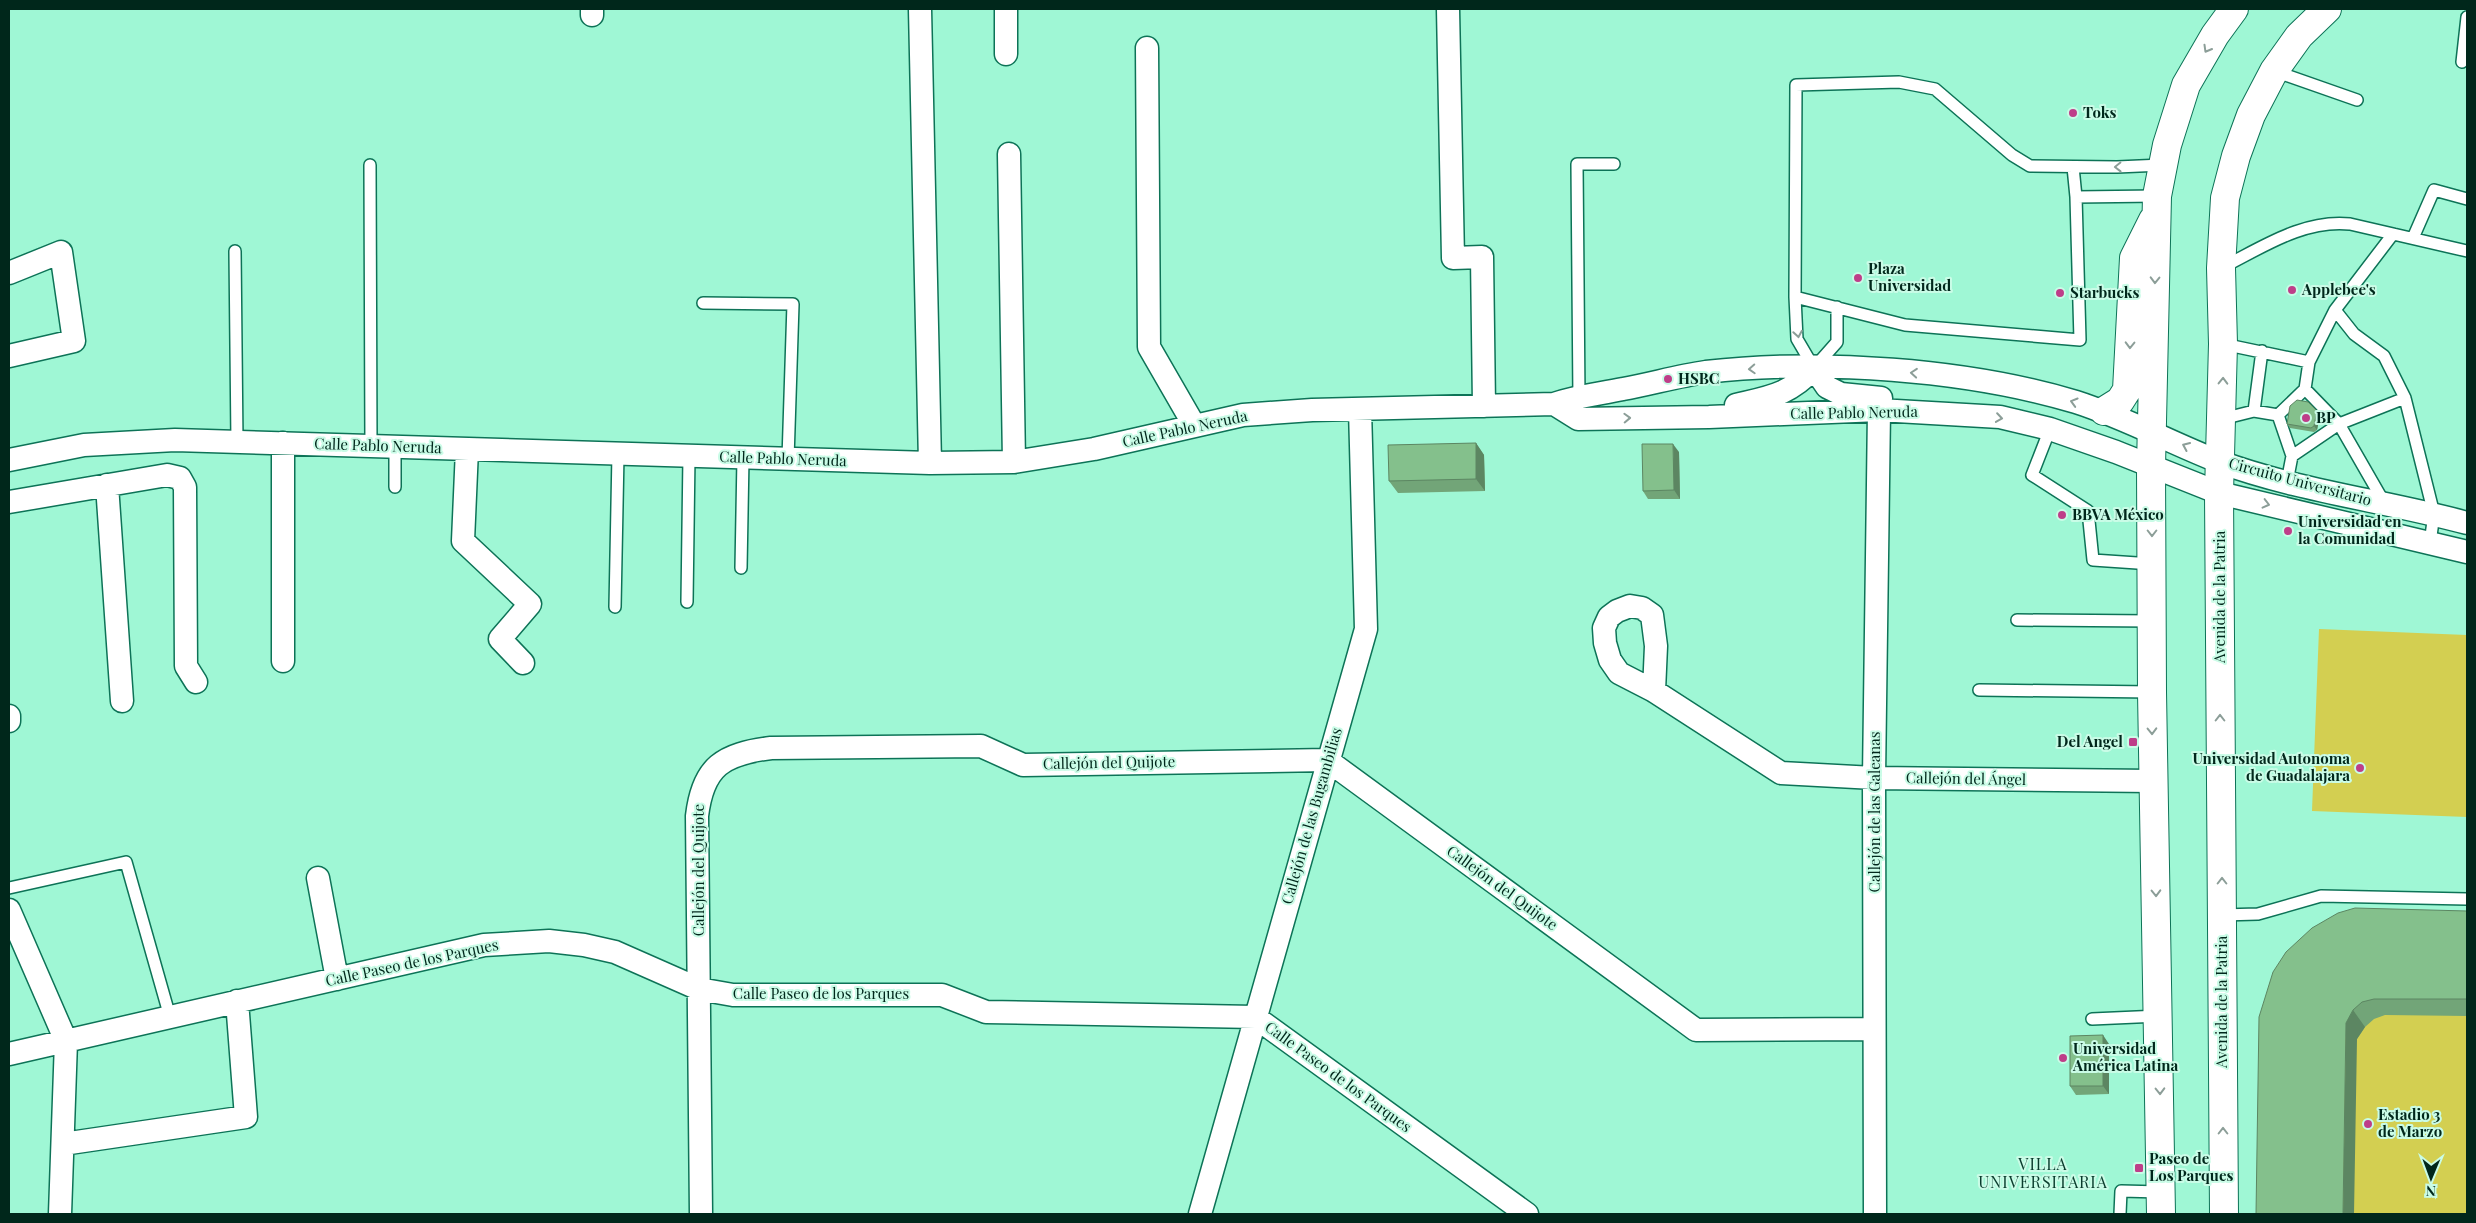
<svg xmlns="http://www.w3.org/2000/svg" width="2476" height="1223" font-family="'Playfair Display',serif">
	<rect width="100%" height="100%" fill="#9ff7d5"/>
	<path fill="#d3cf51" d="M2319,629L2467,635V817L2312,811Z
		M2467,927V1214H2268L2271,1033Z"/>
	<g fill="none" stroke-linecap="round" stroke-linejoin="round">
		<defs>
			<path id="lane" d="M2462,62L2467,17
				M2274,71L2357,100
				M370,165L371,446
				M2073,167L2076,197L2080,340L1905,325L1795,297L1796,85L1899,82L1935,89L2012,155L2030,166L2117,167L2162,165
				M2076,197L2157,196
				M2413,238L2434,190L2467,199
				M235,251L237,442
				M2223,267C2263,247 2304,219 2350,224L2467,251
				M1795,297L1797,339L1814,368L1837,342V307
				M703,303L793,304L788,459
				M2335,310L2354,334L2384,356L2405,398L2434,514L2430,543
				M2223,344L2309,362L2335,310L2393,234
				M2305,389L2339,424L2385,504
				M1579,400L1577,164H1614
				M2254,411L2262,351
				M2278,415L2292,456
				M2222,419L2254,411L2278,415L2305,389L2309,362
				M2050,429L2032,475L2088,511L2093,560L2152,564
				M395,447V487
				M2287,482L2292,456L2339,424L2405,398
				M741,568L743,458
				M687,602L689,456
				M615,607L618,454
				M2017,620L2152,621
				M1979,690L2152,692
				M9,888L126,862L170,1017
				M2222,915L2258,914L2321,896L2467,899
				M2092,1019L2159,1016
				M2120,1214L2121,1191L2161,1192"/>
			<path id="street" d="M592,9V15
				M920,9L930,463
				M1006,9V54
				M1448,9L1453,258L1482,257L1484,406
				M1147,48L1149,347L1194,425
				M1009,154L1014,462
				M9,273L61,252L74,341L9,356
				M1554,404L1578,419L1709,417L1879,410L2000,417L2050,429L2116,452L2219,493L2467,552
				M1736,405C1770,397 1789,395 1814,368L1827,387L1841,394L1881,398
				M467,449L463,541L530,604L500,639L523,663
				M9,460L84,445L175,440L930,463L1014,462L1094,449L1243,415L1312,410L1554,404C1577,396 1599,394 1623,389C1651,384 1678,376 1706,372C1820,359 1966,369 2076,402C2126,418 2171,443 2220,462C2299,491 2386,501 2467,523
				M107,485L122,701
				M9,502L167,475L180,478L185,487L186,666L196,682
				M283,661V443
				M1654,691L1656,646L1652,615L1642,608L1630,606L1617,611L1609,617L1604,628L1605,643L1610,660L1619,673L1654,691L1781,773L1874,778L2153,781
				M9,716V721
				M318,878L337,979
				M9,910L66,1041L60,1214
				M9,1054L484,945L549,941L584,945L615,952L699,989L733,995H942L986,1012L1255,1017L1527,1214
				M63,1144L246,1117L237,1001
				M701,1214L697,816C703,766 723,754 771,748L981,746L1023,765L1327,760L1696,1030L1874,1029
				M1200,1214L1366,629L1360,409
				M1875,1214L1874,778L1879,410"/>
			<path id="primary" d="M2104,411L2120,401L2127,390L2134,258L2153,220
				M2161,1214L2152,692L2151,467L2157,196L2167,145L2186,85L2215,35L2234,9
				M2224,1214L2219,493L2223,344L2221,268L2225,198L2236,156L2251,115L2274,71L2299,36L2327,9"/>
		</defs>
		<use href="#lane" stroke="#0d7357" stroke-width="14"/>
		<use href="#street" stroke="#0d7357" stroke-width="25"/>
		<use href="#primary" stroke="#0d7357" stroke-width="30"/>
		<use href="#lane" stroke="#fff" stroke-width="11"/>
		<use href="#street" stroke="#fff" stroke-width="22"/>
		<use href="#primary" stroke="#fff" stroke-width="28"/>
	</g>
	<path fill="#72a578" d="M2320,415L2317,430L2314,432L2290,428L2287,424Z
		M1476,443L1484,455L1485,491L1398,493L1389,481Z
		M1679,452L1680,499H1648L1643,491Z
		M2467,911V1016L2385,1015L2374,1019L2365,1027L2357,1039L2259,1017Z
		M2109,1044V1094L2076,1095L2070,1086Z"/>
	<path fill="#5c8662" d="M2317,411L2320,415L2317,430L2314,426Z
		M1476,443L1484,455L1485,491L1476,479Z
		M1673,444L1679,452L1680,499L1674,490Z
		M2353,1010L2365,1027L2357,1039L2354,1214H2343L2346,1023Z
		M2103,1035L2109,1044V1094L2103,1086Z"/>
	<path fill="#84c08c" stroke="#5c8662" d="M2297,400L2308,402L2317,411L2314,426L2311,428L2287,424L2290,406Z
		M1476,443V479L1389,481L1388,445Z
		M1642,444H1673L1674,490L1643,491Z
		M2355,908L2467,911V999H2374L2362,1002L2353,1010L2346,1023L2343,1214H2256L2259,1017L2273,972L2286,952L2312,928L2338,913Z
		M2103,1035V1086H2070V1036Z"/>
	<defs><path id="oneway-chevron" d="M-2-3.5L2.5 0L-2 3.5" fill="none" stroke-width="1.6" stroke-linecap="round" stroke-linejoin="round" transform="scale(1.25)"/></defs>
	<g stroke="#8c9e98">
		<use href="#oneway-chevron" transform="translate(2207 49) rotate(120)"/>
		<use href="#oneway-chevron" transform="translate(2118 167) rotate(179)"/>
		<use href="#oneway-chevron" transform="translate(2155 280) rotate(91)"/>
		<use href="#oneway-chevron" transform="translate(1798 334) rotate(81)"/>
		<use href="#oneway-chevron" transform="translate(2130 345) rotate(91)"/>
		<use href="#oneway-chevron" transform="translate(1752 369) rotate(177)"/>
		<use href="#oneway-chevron" transform="translate(1914 373) rotate(-175)"/>
		<use href="#oneway-chevron" transform="translate(2223 381) rotate(-89)"/>
		<use href="#oneway-chevron" transform="translate(2074 402) rotate(-164)"/>
		<use href="#oneway-chevron" transform="translate(1627 418) rotate(-2)"/>
		<use href="#oneway-chevron" transform="translate(1999 418) rotate(8)"/>
		<use href="#oneway-chevron" transform="translate(2186 446) rotate(-156)"/>
		<use href="#oneway-chevron" transform="translate(2266 504) rotate(14)"/>
		<use href="#oneway-chevron" transform="translate(2152 533) rotate(90)"/>
		<use href="#oneway-chevron" transform="translate(2220 718) rotate(-90)"/>
		<use href="#oneway-chevron" transform="translate(2152 731) rotate(89)"/>
		<use href="#oneway-chevron" transform="translate(2222 881) rotate(-90)"/>
		<use href="#oneway-chevron" transform="translate(2156 893) rotate(89)"/>
		<use href="#oneway-chevron" transform="translate(2160 1091) rotate(89)"/>
		<use href="#oneway-chevron" transform="translate(2223 1131) rotate(-90)"/>
	</g>
	<g fill="#be3e89" stroke="#cafce7" stroke-width="2">
		<circle cx="2073" cy="113" r="5"/>
		<circle cx="1858" cy="278" r="5"/>
		<circle cx="2292" cy="290" r="5"/>
		<circle cx="2060" cy="293" r="5"/>
		<circle cx="1668" cy="379" r="5"/>
		<circle cx="2306" cy="418" r="5"/>
		<circle cx="2062" cy="515" r="5"/>
		<circle cx="2288" cy="531" r="5"/>
		<rect x="2128" y="737" width="10" height="10" rx="2.5"/>
		<circle cx="2360" cy="768" r="5"/>
		<circle cx="2063" cy="1058" r="5"/>
		<circle cx="2368" cy="1124" r="5"/>
		<rect x="2134" y="1163" width="10" height="10" rx="2.5"/>
	</g>
	<g text-anchor="middle" stroke-width="4" stroke-linejoin="round" paint-order="stroke">
		<g font-size="15" font-weight="bold" fill="#00271b" stroke="#cafce7" text-anchor="start">
			<text x="2083" y="118">Toks</text>
			<text x="1868" y="274">Plaza<tspan x="1868" dy="17">Universidad</tspan></text>
			<text x="2302" y="295">Applebee's</text>
			<text x="2070" y="298">Starbucks</text>
			<text x="1678" y="384">HSBC</text>
			<text x="2316" y="423">BP</text>
			<text x="2072" y="520">BBVA México</text>
			<text x="2298" y="527">Universidad en<tspan x="2298" dy="17">la Comunidad</tspan></text>
			<text x="2123" y="747" text-anchor="end">Del Angel</text>
			<text x="2350" y="764" text-anchor="end">Universidad Autonoma<tspan x="2350" dy="17">de Guadalajara</tspan></text>
			<text x="2073" y="1054">Universidad<tspan x="2073" dy="17">América Latina</tspan></text>
			<text x="2378" y="1120">Estadio 3<tspan x="2378" dy="17">de Marzo</tspan></text>
			<text x="2149" y="1164">Paseo de<tspan x="2149" dy="17">Los Parques</tspan></text>
		</g>
		<g font-size="15" fill="#00271b" stroke="#cafce7">
			<text transform="translate(1854 413) rotate(-1)" y="5">Calle Pablo Neruda</text>
			<text transform="translate(1185 429) rotate(-12)" y="5">Calle Pablo Neruda</text>
			<text transform="translate(378 446) rotate(2)" y="5">Calle Pablo Neruda</text>
			<text transform="translate(783 459) rotate(2)" y="5">Calle Pablo Neruda</text>
			<text transform="translate(2300 482) rotate(15)" y="5">Circuito Universitario</text>
			<text transform="translate(2220 597) rotate(-90)" y="5">Avenida de la Patria</text>
			<text transform="translate(1109 763) rotate(-1)" y="5">Callejón del Quijote</text>
			<text transform="translate(1966 779) rotate(1)" y="5">Callejón del Ángel</text>
			<text transform="translate(1875 812) rotate(-90)" y="5">Callejón de las Galeanas</text>
			<text transform="translate(1312 816) rotate(-74)" y="5">Callejón de las Bugambilias</text>
			<text transform="translate(699 870) rotate(-90)" y="5">Callejón del Quijote</text>
			<text transform="translate(1502 888) rotate(36)" y="5">Callejón del Quijote</text>
			<text transform="translate(412 963) rotate(-12)" y="5">Calle Paseo de los Parques</text>
			<text x="821" y="999">Calle Paseo de los Parques</text>
			<text transform="translate(2222 1002) rotate(-90)" y="5">Avenida de la Patria</text>
			<text transform="translate(1338 1077) rotate(36)" y="5">Calle Paseo de los Parques</text>
		</g>
		<g font-size="16" letter-spacing="1" fill="#093b2c" stroke="#cafce7">
			<text x="2043" y="1170">VILLA<tspan x="2043" dy="18">UNIVERSITARIA</tspan></text>
		</g>
	</g>
	<rect width="2476" height="1223" fill="none" stroke="#00271b" stroke-width="20"/>
	<g transform="translate(2431 1178) rotate(181)" stroke="#cafce7" stroke-width="4" paint-order="stroke">
	<path d="M0-4L9 19L0 12L-9 19Z" fill="#00271b"/>
	<text y="-8" font-size="14" font-weight="bold" text-anchor="middle" fill="#00271b">N</text>
	</g>
</svg>
